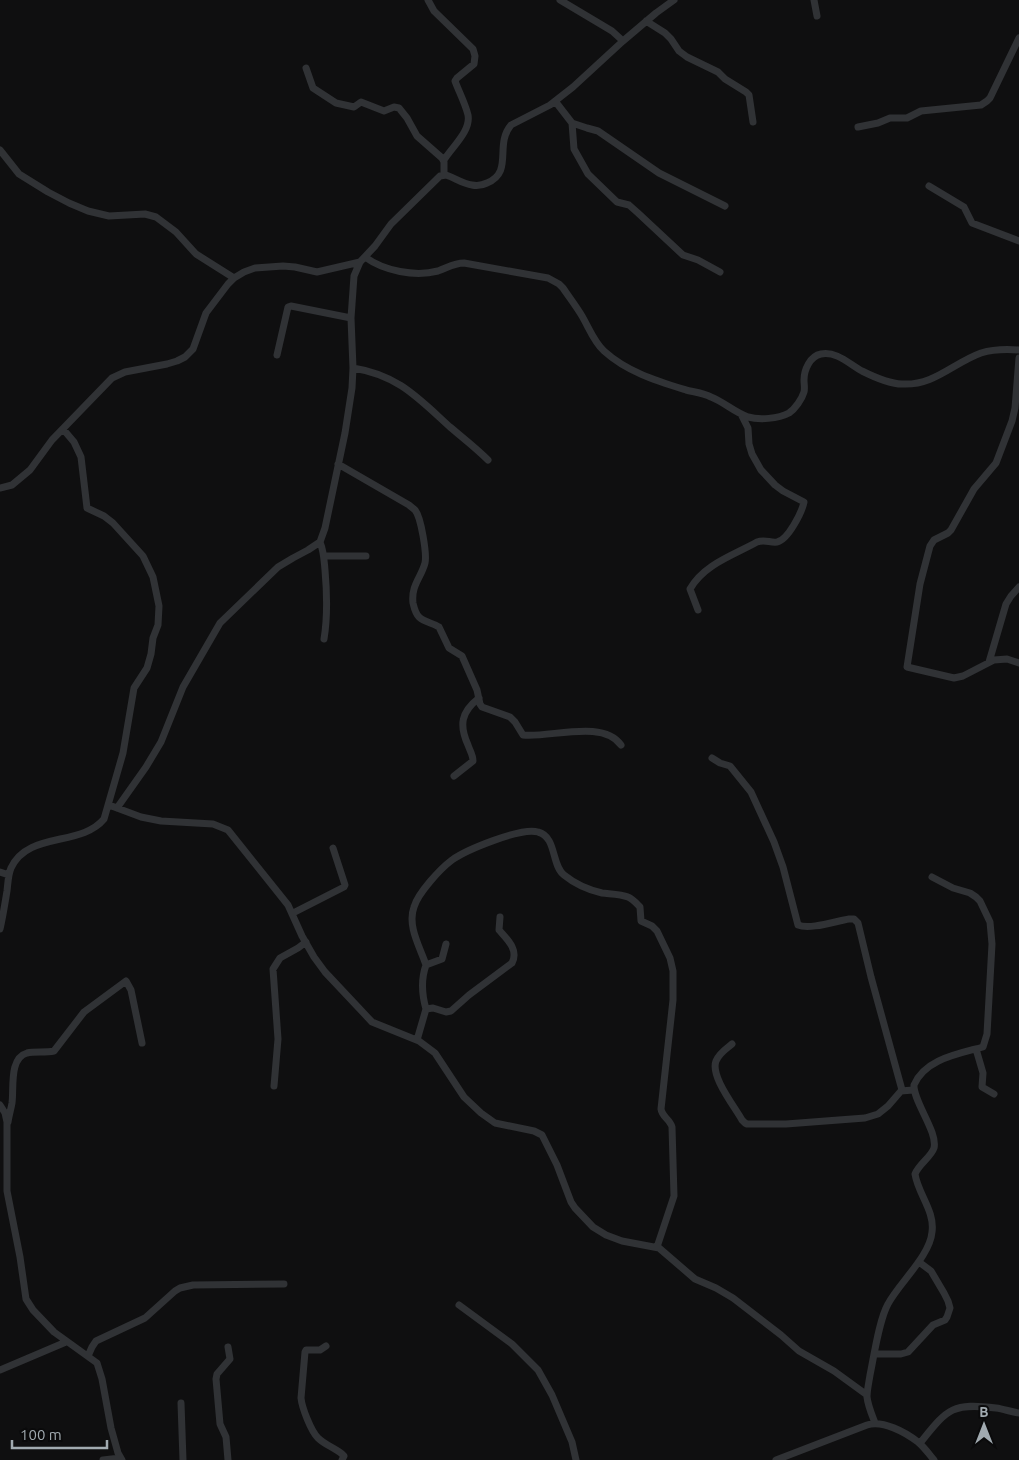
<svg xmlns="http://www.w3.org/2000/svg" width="1019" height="1460" font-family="Ubuntu,sans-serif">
	<rect width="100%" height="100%" fill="#0f0f10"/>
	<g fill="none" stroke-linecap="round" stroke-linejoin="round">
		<path stroke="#303235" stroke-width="7" d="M428,0L434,11L473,49L475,56L474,64L457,78L455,81C459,92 465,103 468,115C471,131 452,147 444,160
			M560,0L612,31L623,41
			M814,0L817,16
			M646,21L665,33L671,39L679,51L687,57L718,72L725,79L746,92L749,95L753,122
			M306,68L313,88L336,103L354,107L361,102L384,111L394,107L399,108L407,118L417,136L442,158L444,162V175
			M555,101L572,123L574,149L588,174L617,202L629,205L638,213L683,255L698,260L720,272
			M572,123L587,128L598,131L659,173L725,206
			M858,127L878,123L890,118H907L921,111L981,105L987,101L990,98L1019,38
			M0,150L19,174L48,192L69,203L88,211L109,216L145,214L156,217L176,232L196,254L234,278
			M929,186L964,207L972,223L1019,241
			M365,257C384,271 415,277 438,271C447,268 454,263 464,263L548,278L559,284L563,288C569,297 576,306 582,316C589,328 594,342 604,351C627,372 657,381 686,390C694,392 703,393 711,397C724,402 734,412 748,417C759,420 778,419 789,413C795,409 802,399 804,392C805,388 804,384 804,380C804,370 810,356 821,354C837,351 849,364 862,371C874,377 889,384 902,384C934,386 953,363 981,353C994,349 1006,349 1019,350
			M277,355L288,307L291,306L351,318
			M1019,358L1015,408L1012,421L996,463L974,489L951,530L948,533L934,540L930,546L920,584L907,667L954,678L963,676L994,660L1007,659L1019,663
			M353,368C398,375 418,398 450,427C463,438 476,448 488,460
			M338,464L409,505C410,506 414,509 415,510C421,517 427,554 425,563C421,578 411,585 413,603C414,607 415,613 419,617C424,622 433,623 439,627L449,648L462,656L477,690L480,704L482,707L510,717L515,722L523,735C550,738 603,719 621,745
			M0,488L12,485L30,470L52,440L112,378L125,372L167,364L177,361L185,357L193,349L206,313L228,284L234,278L244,272L255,268L283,266L295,267L317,272L360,262
			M320,542C324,552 324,560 325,570C327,593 328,615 324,639
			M324,556H366
			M698,610L690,589C704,564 734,555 757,542C765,539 770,543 777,542C788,540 802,512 804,502L783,491L775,485L761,470L752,454L749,444L748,428L741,414
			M989,662L1006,604L1011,596L1019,587
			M712,758L720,763L730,766L751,792L774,842L783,867L798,925C810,930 836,921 849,919H854L858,923L871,977L902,1090
			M454,776L473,761C473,755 470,751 468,745C459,725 461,712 479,698
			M109,805L141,817L161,821L213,824L228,830L288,905L302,936L314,957L325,972L372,1022L419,1041L435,1053L464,1097L481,1113L495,1123L534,1131L542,1135L557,1165L571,1202L575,1208L593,1227L606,1235L622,1241L659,1248L695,1279L716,1288L733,1298L781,1335L799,1351L834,1371L867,1395
			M117,808L146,767L161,742L183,687L220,623L278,567L293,558L308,550L320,542L325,528L345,433L352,388L353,368L351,318L354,276L360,262L375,246L391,224L440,176L446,175C455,178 463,184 472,185C477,186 483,185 487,183C514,172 494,145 511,125L550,105L573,87L623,41L656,13L674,0
			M0,872L9,875
			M293,913L344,887L345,885L333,848
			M0,929C3,916 5,903 7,891C8,883 8,875 11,868C28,831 81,847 104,819L123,753L134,688L147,668L151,654L153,638L158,625L159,606L153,577L143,556L113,523L104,516L87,508L81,457L74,442L63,429
			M426,965C420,947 407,926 414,907C418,893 440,869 452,860C466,850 521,827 538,832C557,837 551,865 564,875C575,884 589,890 602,893C610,894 621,894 628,897C633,899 637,904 640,907L641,921L652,926L657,931L670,958L673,971V1000L661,1109C662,1117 670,1119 672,1127L674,1196L657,1247
			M426,1009C422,995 421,979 426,965L442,959L446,944
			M417,1040L426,1009L433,1008L446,1012L451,1011L469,995L512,963C519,950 507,939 499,930L500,917
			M732,1044C726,1049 719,1053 716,1061C710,1076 735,1107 742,1120L745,1123L747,1124H786L865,1118L878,1114L888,1106L901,1091L913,1090
			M976,1049L983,1073L982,1087L994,1094
			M274,1086L278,1039L273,969L280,958L298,948L306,942
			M0,1105L5,1113L7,1122V1191L20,1257L26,1299L33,1310L54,1332L97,1363L102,1379L111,1428L118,1453L122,1460
			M8,1122C9,1115 11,1109 12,1103C14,1088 9,1058 27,1053C35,1051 45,1053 54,1051L84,1012L126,981L131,990L142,1043
			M459,1305L512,1344L538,1370L552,1395L572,1442L576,1460
			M326,1346L320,1350H306L305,1352L301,1398C302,1408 311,1431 318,1438C325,1445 335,1448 342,1454L344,1456L342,1460
			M874,1354H901L908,1352L933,1325L945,1320L947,1317L950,1308L948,1301L944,1293L931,1271L919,1262
			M88,1356L92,1347L96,1341L145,1318L175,1291L180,1288L193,1285L284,1284
			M0,1370L66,1342
			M181,1403L183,1460
			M875,1423C872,1415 868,1406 867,1397C867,1390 869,1382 870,1375C874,1356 879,1320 888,1304C899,1283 930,1256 932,1232C935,1211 918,1194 915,1174C919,1164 931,1157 934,1148C938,1132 913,1101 914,1085C925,1059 958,1054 983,1047L987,1034L992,944L990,922L980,901L976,897L970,893L953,888L932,877
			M920,1443C947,1410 951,1402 996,1408C1004,1409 1011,1412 1019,1413
			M103,1460L120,1458
			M228,1460L226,1437L220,1424L216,1379L217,1374L230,1359L228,1347
			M776,1460L867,1425C883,1420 905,1432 918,1442C924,1447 929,1454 934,1460"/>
	</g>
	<g transform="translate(984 1425)" stroke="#0a0a0b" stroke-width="4" paint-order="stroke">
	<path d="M0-4L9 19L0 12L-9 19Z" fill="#a1aab0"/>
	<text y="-8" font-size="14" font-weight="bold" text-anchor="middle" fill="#a1aab0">B</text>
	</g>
	<path d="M12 1440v8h95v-8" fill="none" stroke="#a1aab0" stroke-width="2.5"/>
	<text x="20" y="1440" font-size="15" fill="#a1aab0" stroke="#0a0a0b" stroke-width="4" paint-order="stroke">100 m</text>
</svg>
